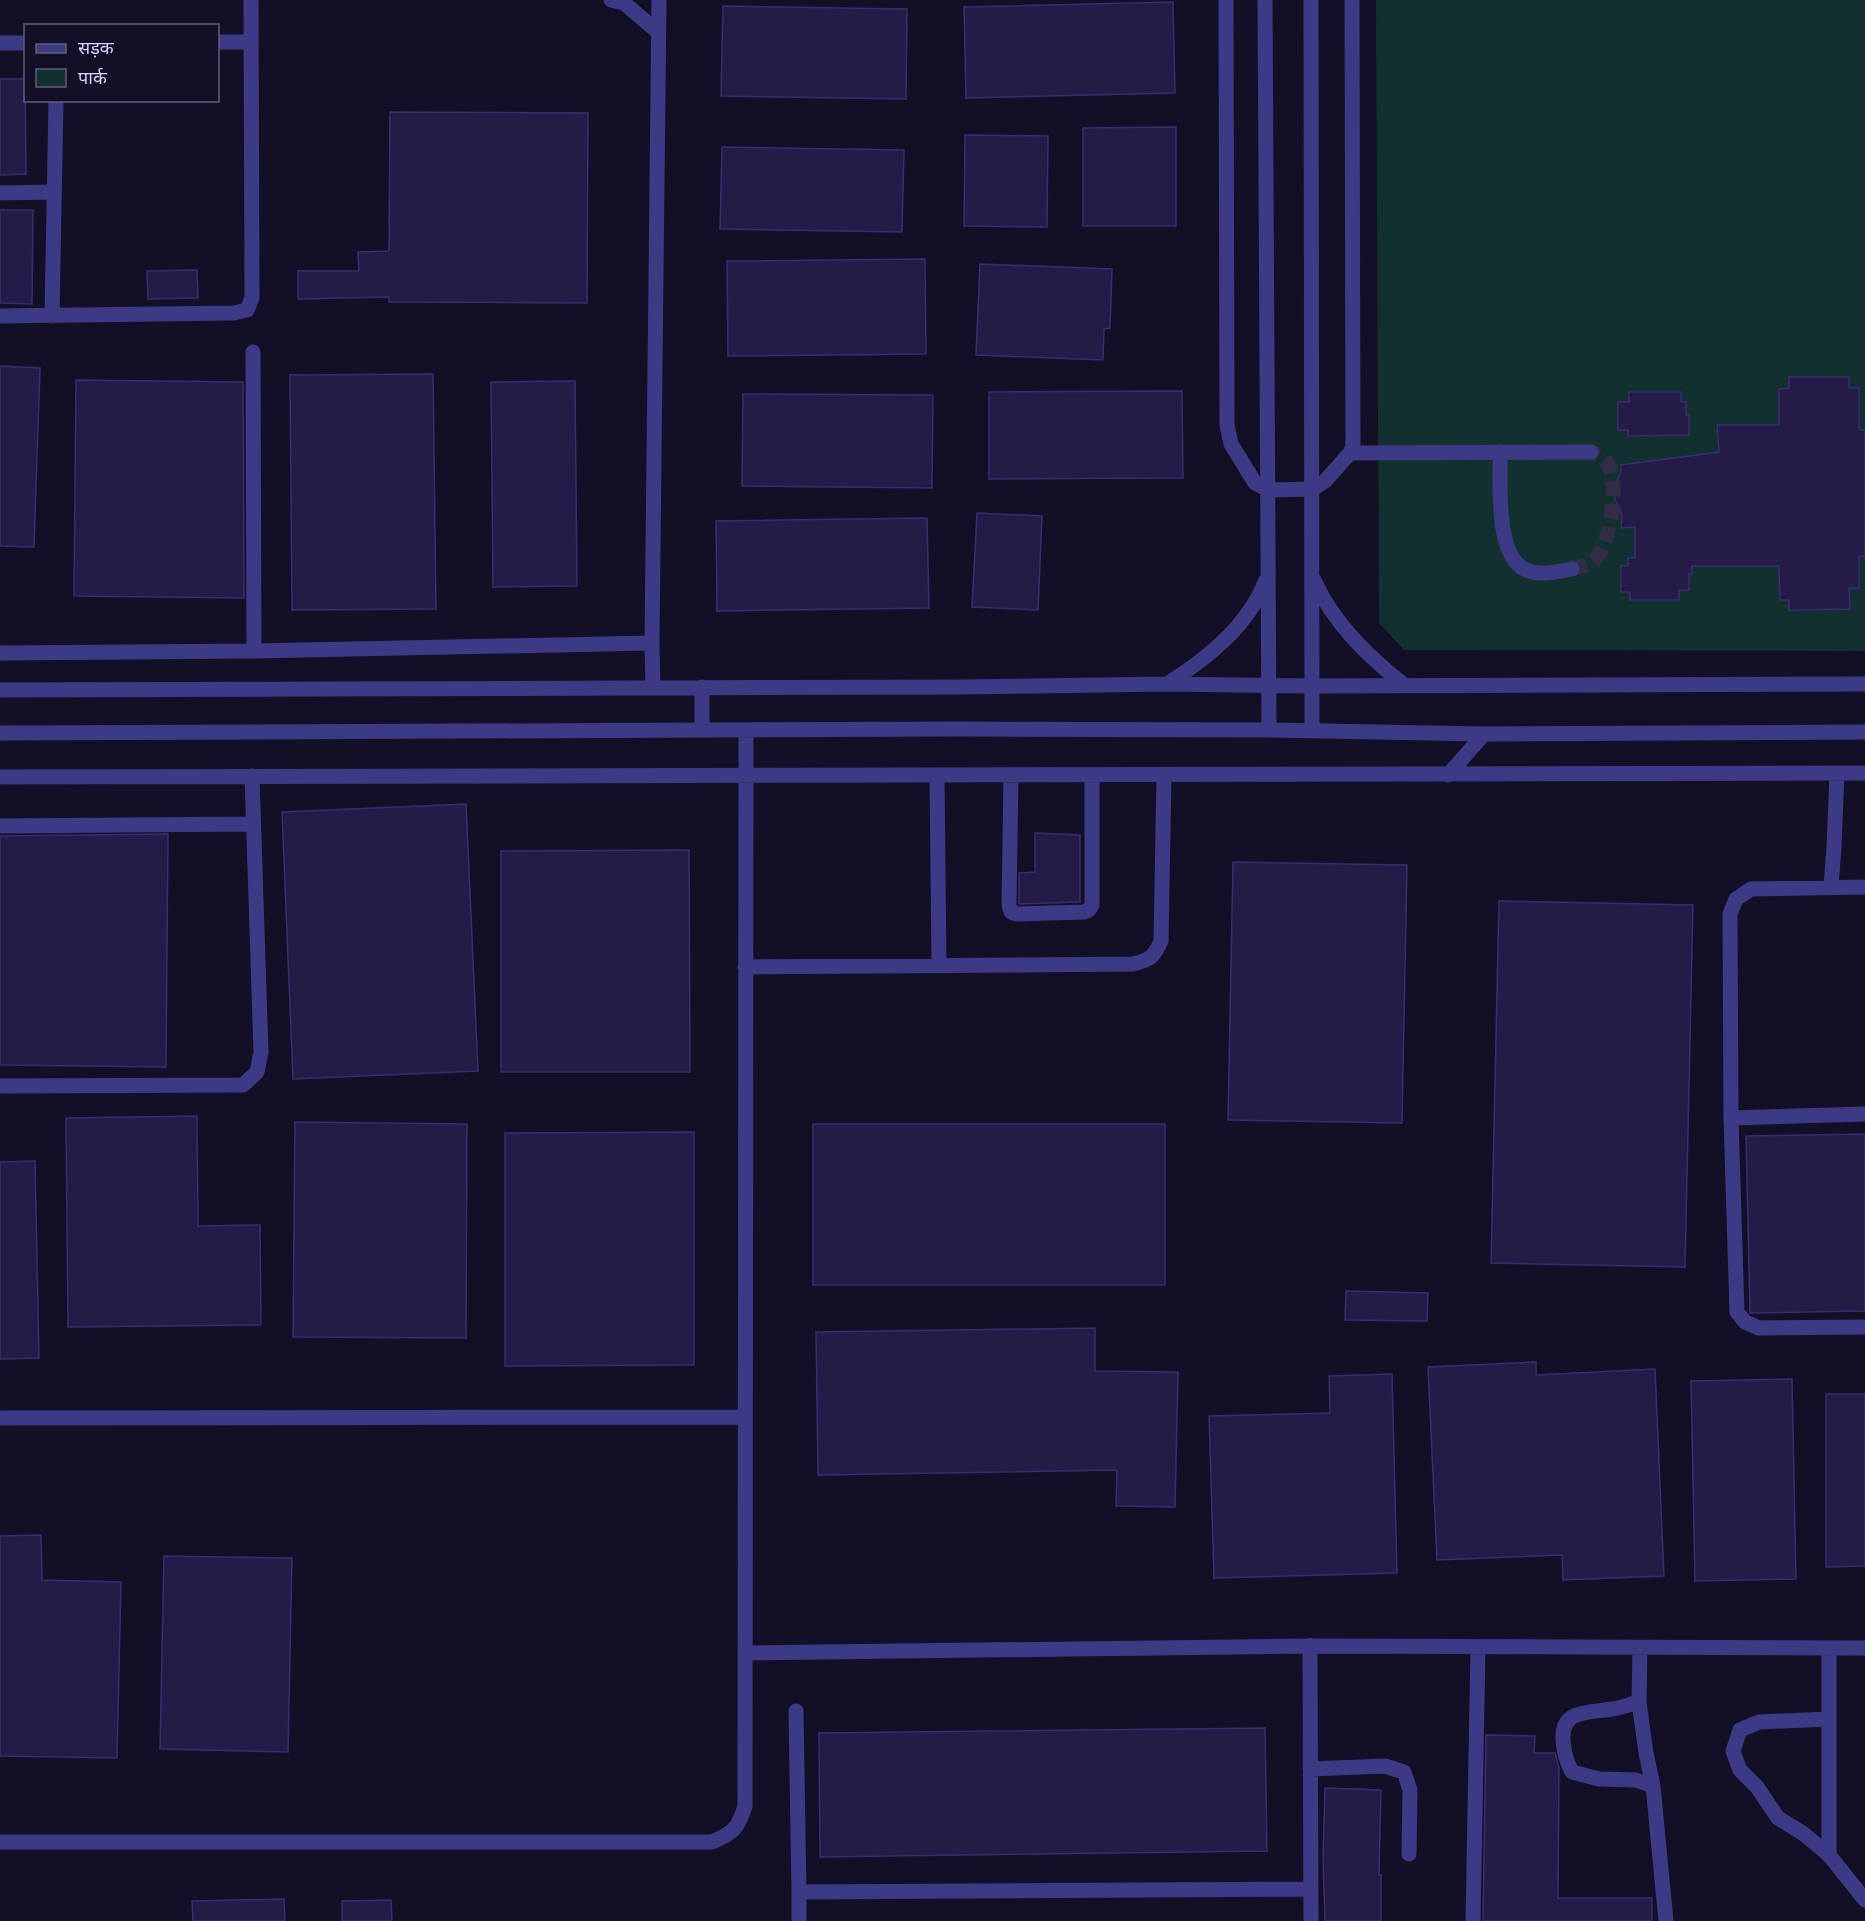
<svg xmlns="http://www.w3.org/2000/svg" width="1865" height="1921" font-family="Montserrat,'Noto Sans Devanagari',sans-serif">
	<rect width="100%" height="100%" fill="#130f26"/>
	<path fill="#12302f" d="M1376,0H1865V651L1404,650L1379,623Z"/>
	<path fill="#241b47" stroke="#3b2d73" stroke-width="1.5" d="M1173,2L1175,93L966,98L964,7Z
		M723,6L907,9L906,99L721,96Z
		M0,79H25L26,174L0,175Z
		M390,112L588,113L587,303L389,302V297L298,299V271H359L358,252L389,251Z
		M1176,127V226H1083V128Z
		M965,135L1048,136L1047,227L964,226Z
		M722,147L904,150L902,232L720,229Z
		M0,210H33L32,304L0,303Z
		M925,259L926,354L728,356L727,261Z
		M980,264L1112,269L1110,328L1104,329L1103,360L976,355Z
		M197,270L198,298L148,299L147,271Z
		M0,366L40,368L34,547L0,546Z
		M433,374L436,609L292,610L290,375Z
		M1789,377H1849V388H1859V430H1865V556H1859V588H1849L1850,609L1789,610V600H1780L1779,566H1692V574H1689V590H1679V600H1630V592H1621V566H1628V558H1635V527L1621,528L1622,516L1615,499L1616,484L1621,471V465L1719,452L1717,425H1779V389L1789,388Z
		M76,380L243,382L244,598L74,596Z
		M575,381L577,586L493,587L491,382Z
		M1182,391L1183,478L989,479V392Z
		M1629,392H1681V402H1686V415H1689V435L1628,436V430H1618V402H1629Z
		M743,394L933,395L932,488L742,486Z
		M977,513L1042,516L1038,610L972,607Z
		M927,518L929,608L717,611L716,521Z
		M466,804L478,1071L293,1079L282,812Z
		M1035,833L1080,835V902L1019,904V873L1035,872Z
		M168,834L166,1067L0,1065V836Z
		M689,850L690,1072H501V851Z
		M1233,862L1407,865L1402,1123L1228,1120Z
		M1499,901L1693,905L1685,1267L1491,1263Z
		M197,1116L198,1226L260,1225L261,1325L68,1327L66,1118Z
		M295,1122L467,1124L466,1338L293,1337Z
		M813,1124H1165V1285H813Z
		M694,1132V1365L505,1366V1133Z
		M1865,1134V1311L1750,1313L1746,1136Z
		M35,1161L39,1358L0,1359V1162Z
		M1346,1291L1428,1293L1427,1321L1345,1320Z
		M1095,1328V1371L1178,1372L1175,1507L1116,1506L1117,1470L818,1475L816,1332Z
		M1536,1362V1375L1655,1369L1664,1576L1563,1580L1562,1555L1437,1560L1428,1367Z
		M1392,1374L1397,1573L1214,1578L1209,1416L1330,1413L1329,1376Z
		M1792,1379L1796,1579L1695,1581L1691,1381Z
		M1826,1394H1865V1566L1826,1567Z
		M41,1535L42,1580L121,1582L117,1758L0,1756V1536Z
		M164,1556L292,1558L288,1752L160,1749Z
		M1265,1728L1267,1851L820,1857L819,1733Z
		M1486,1735L1535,1736L1534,1753H1555L1559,1768L1558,1898H1652V1921H1483Z
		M1325,1788L1381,1790L1379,1875H1381V1921H1325L1323,1858Z
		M284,1899L285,1921H193L192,1901Z
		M391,1900L392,1921H342V1901Z"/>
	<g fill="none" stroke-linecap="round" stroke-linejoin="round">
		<path stroke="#312d47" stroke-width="15" stroke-dasharray="15 8" stroke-linecap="butt" d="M1572,569C1581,566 1590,565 1597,557C1611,540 1622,475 1604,459C1600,456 1595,454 1591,452"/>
		<path stroke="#3d3a85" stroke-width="15" d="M611,0L624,3L658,32
			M1226,0L1227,425L1231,444L1255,483L1268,490L1313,489L1325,481L1350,453L1353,446L1352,0
			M1265,0L1269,730
			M1311,0L1312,731
			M218,42H251
			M0,43H26
			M0,193L54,192
			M0,316L234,313L247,310L252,298L251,0
			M52,316L56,100
			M253,352L254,651
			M1500,452C1501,481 1494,556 1526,570C1541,576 1557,572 1572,569
			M1350,453L1591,452
			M1314,580C1334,624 1367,655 1404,685
			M0,653L254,651L652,643
			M1167,684C1208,658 1248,626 1266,580
			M653,688L652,643L659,0
			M0,690L959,687L1167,684L1311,686L1865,684
			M702,730V687
			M0,733L958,729L1269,730L1484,734L1865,732
			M937,775L939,966
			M1011,775L1009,905L1011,912L1016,914L1084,912L1089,910L1092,905V775
			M1448,775L1484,734
			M0,777L1865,773
			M0,826L253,824
			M1831,886L1834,848L1837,773
			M1865,887L1751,889L1736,899L1730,914L1731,1118L1737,1312L1745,1322L1759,1328L1865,1327
			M745,967L1133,964C1150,960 1154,957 1161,941L1164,775
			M0,1086L243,1085L257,1072L261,1052L252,776
			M1731,1118L1865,1114
			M0,1418L745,1417
			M1310,1646L1311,1921
			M1640,1648L1639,1702C1630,1704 1621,1708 1612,1709C1589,1713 1561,1709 1563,1740C1564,1753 1566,1761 1572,1772L1599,1779L1636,1780L1653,1786L1666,1921
			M1829,1649V1855L1865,1900
			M745,1653L1310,1646L1865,1648
			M1639,1702L1646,1753L1653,1786
			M796,1711L799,1892L1310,1889
			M1310,1769L1385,1766L1404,1772L1410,1790L1409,1854
			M0,1842H712C733,1833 738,1829 745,1806L746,730
			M1829,1855L1804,1834L1778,1818L1757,1787L1740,1770L1733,1751L1740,1730L1759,1722L1829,1719
			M799,1921V1892
			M1473,1921L1478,1647"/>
	</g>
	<rect x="24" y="24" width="195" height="78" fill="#130f26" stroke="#625e7d" stroke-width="1.5"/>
	<rect x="36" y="44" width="30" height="9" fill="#3d3a85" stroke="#625e7d" stroke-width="1.5"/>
	<text x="78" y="54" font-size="18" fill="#d9d4ff">सड़क</text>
	<rect x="36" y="69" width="30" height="18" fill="#12302f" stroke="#625e7d" stroke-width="1.5"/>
	<text x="78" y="84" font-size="18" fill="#d9d4ff">पार्क</text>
</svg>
